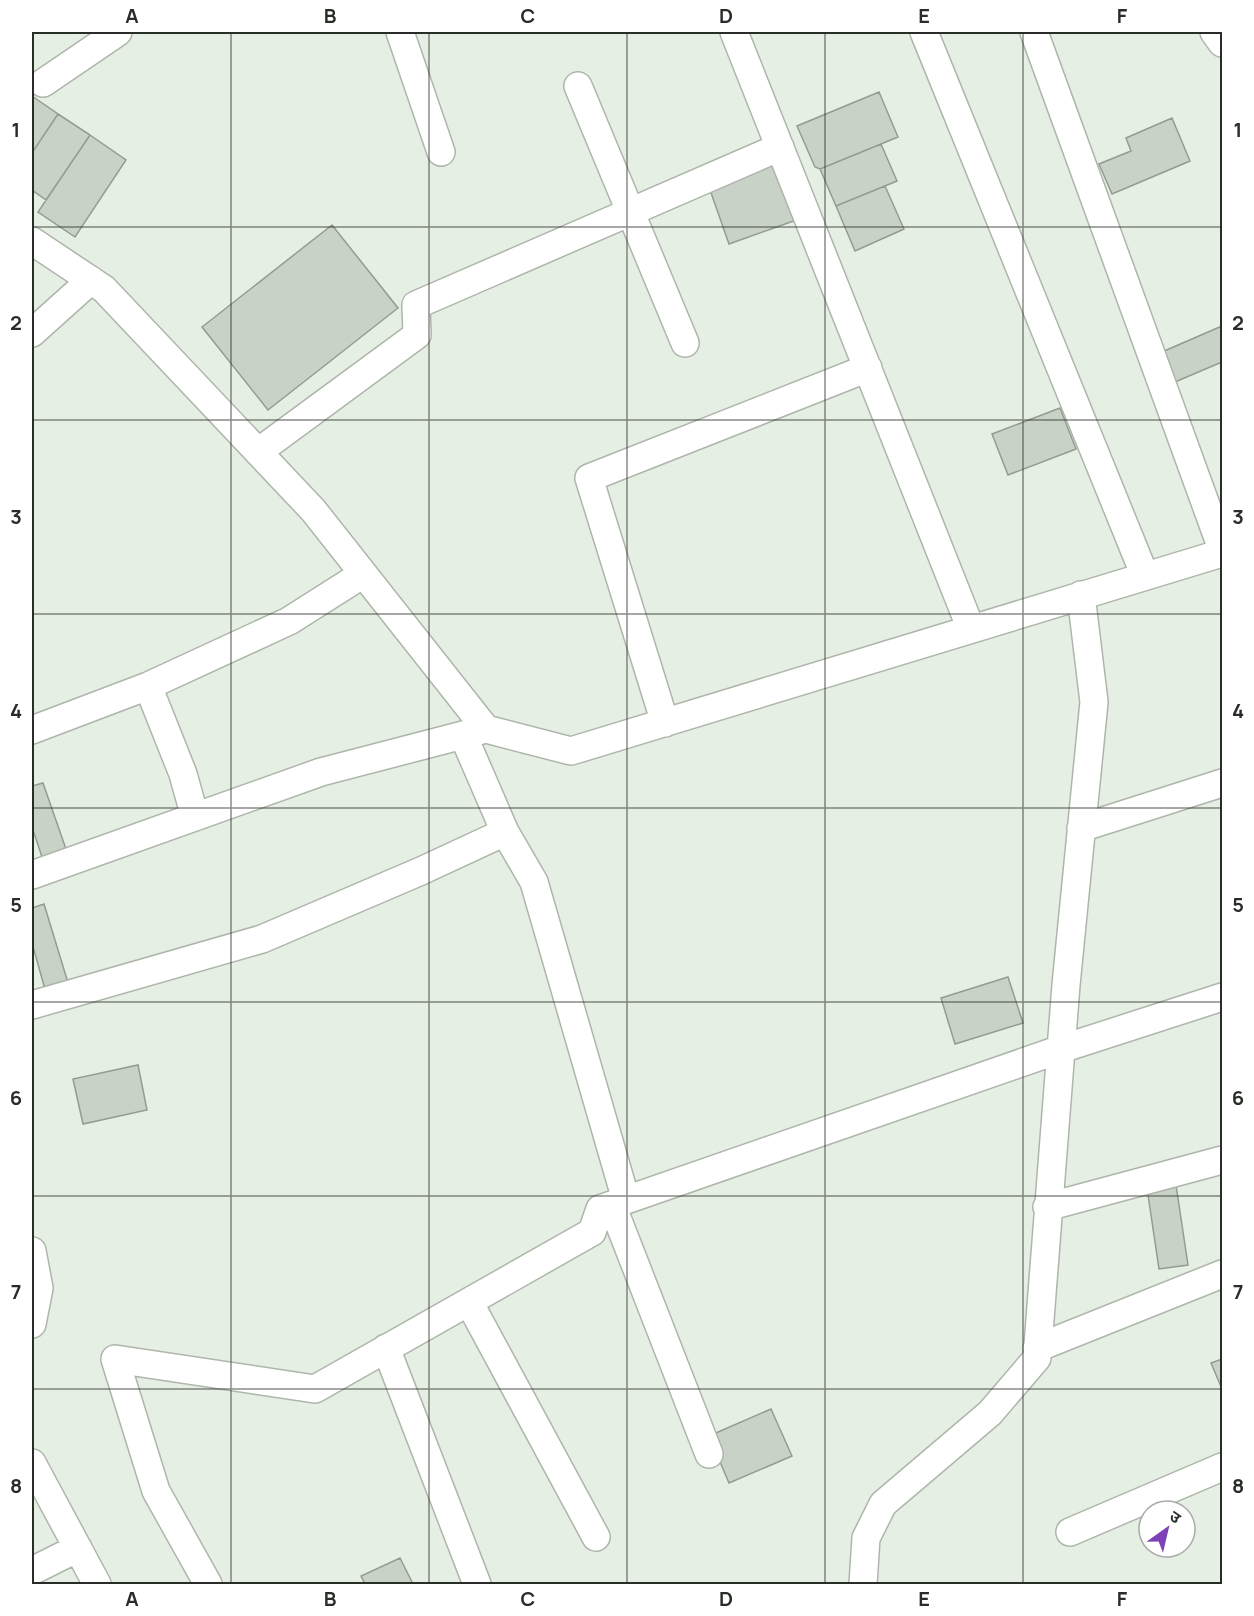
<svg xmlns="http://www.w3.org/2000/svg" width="1254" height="1616" font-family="Manrope,'Noto Sans Devanagari',sans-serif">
	<rect width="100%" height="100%" fill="#e6efe3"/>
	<path fill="#c9d2c7" stroke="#949c92" stroke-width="1.5" d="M879,92L898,137L820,169L815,167L797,126Z
		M32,96L58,114L32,153Z
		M58,114L90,135L46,200L32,190V153Z
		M1172,118L1190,161L1112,194L1099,164L1131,151L1126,138Z
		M90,135L126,160L75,237L38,212Z
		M881,144L897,181L836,206L820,169Z
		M779,163L799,219L729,244L709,187Z
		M885,186L904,229L855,251L836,206Z
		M332,225L398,308L268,410L202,327Z
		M1222,326V362L1175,382L1162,352Z
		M1060,408L1076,449L1008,475L992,434Z
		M43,783L67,852L43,860L32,827V786Z
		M44,904L69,986L46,993L32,943V908Z
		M1008,977L1023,1023L955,1044L941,998Z
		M138,1065L147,1110L83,1124L73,1079Z
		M1176,1185L1188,1265L1159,1269L1147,1188Z
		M1222,1359V1389L1211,1363Z
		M771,1409L792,1456L729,1483L709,1436Z
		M400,1558L413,1584H365L361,1576Z"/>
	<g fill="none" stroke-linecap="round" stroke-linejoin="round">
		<defs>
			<path id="street" d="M400,32L441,152
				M734,32L971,629
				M924,32L1145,576
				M1034,32L1222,549
				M1214,32L1222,43
				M43,83L118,32
				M578,86L685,343
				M32,241L104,289L313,510L486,729
				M32,333L91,280
				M258,452L417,335L416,305L780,147
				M148,686L183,774L195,817
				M665,723L589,478L868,368
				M32,730L148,686L289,621L363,574
				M463,735L505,832L534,882L626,1200
				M1081,828L1222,783
				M32,875L321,772L486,729L571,751L1222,553
				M32,1005L262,939L421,871L505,832
				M612,1205L709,1454
				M1047,1207L1222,1160
				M32,1251L39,1288L32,1324
				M469,1302L596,1537
				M386,1348L477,1584
				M1037,1348L1222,1274
				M32,1463L97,1584
				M1070,1532L1222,1467
				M32,1571L78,1548
				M208,1584L156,1491L115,1359L315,1389L592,1232L600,1209L1061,1049L1222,997
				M863,1584L866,1538L883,1504L990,1413L1037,1358L1066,985L1094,702L1081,595"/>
		</defs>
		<use href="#street" stroke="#aeb6ab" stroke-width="30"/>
		<use href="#street" stroke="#fff" stroke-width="27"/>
	</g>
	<path fill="none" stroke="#292d28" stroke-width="1.5" stroke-opacity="0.55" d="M231,32V1584M429,32V1584M627,32V1584M825,32V1584M1023,32V1584M32,227H1222M32,420H1222M32,614H1222M32,808H1222M32,1002H1222M32,1196H1222M32,1389H1222"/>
	<rect width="1254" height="1616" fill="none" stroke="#ffffff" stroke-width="66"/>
	<g transform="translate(1167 1529) rotate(34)"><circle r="28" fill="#ffffff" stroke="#a9aba9" stroke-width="1.5"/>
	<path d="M0-4.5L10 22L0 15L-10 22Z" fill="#7e42b7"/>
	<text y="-9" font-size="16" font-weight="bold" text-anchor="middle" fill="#292d28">उ</text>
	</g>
	<rect x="33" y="33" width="1188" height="1550" fill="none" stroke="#292d28" stroke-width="2"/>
	<g font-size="20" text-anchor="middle" font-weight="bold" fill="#292d28">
		<text x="132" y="23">A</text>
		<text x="330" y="23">B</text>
		<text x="528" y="23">C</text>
		<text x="726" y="23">D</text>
		<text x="924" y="23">E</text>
		<text x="1122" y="23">F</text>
		<text x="16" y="137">1</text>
		<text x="1238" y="137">1</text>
		<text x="16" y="330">2</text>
		<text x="1238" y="330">2</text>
		<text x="16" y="524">3</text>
		<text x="1238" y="524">3</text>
		<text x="16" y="718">4</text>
		<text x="1238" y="718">4</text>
		<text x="16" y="912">5</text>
		<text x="1238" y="912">5</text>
		<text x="16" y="1105">6</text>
		<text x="1238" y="1105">6</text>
		<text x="16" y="1299">7</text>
		<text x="1238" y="1299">7</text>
		<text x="16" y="1493">8</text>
		<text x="1238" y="1493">8</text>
		<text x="132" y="1606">A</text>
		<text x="330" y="1606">B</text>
		<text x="528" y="1606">C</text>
		<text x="726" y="1606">D</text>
		<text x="924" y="1606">E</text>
		<text x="1122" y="1606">F</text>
	</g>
</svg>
